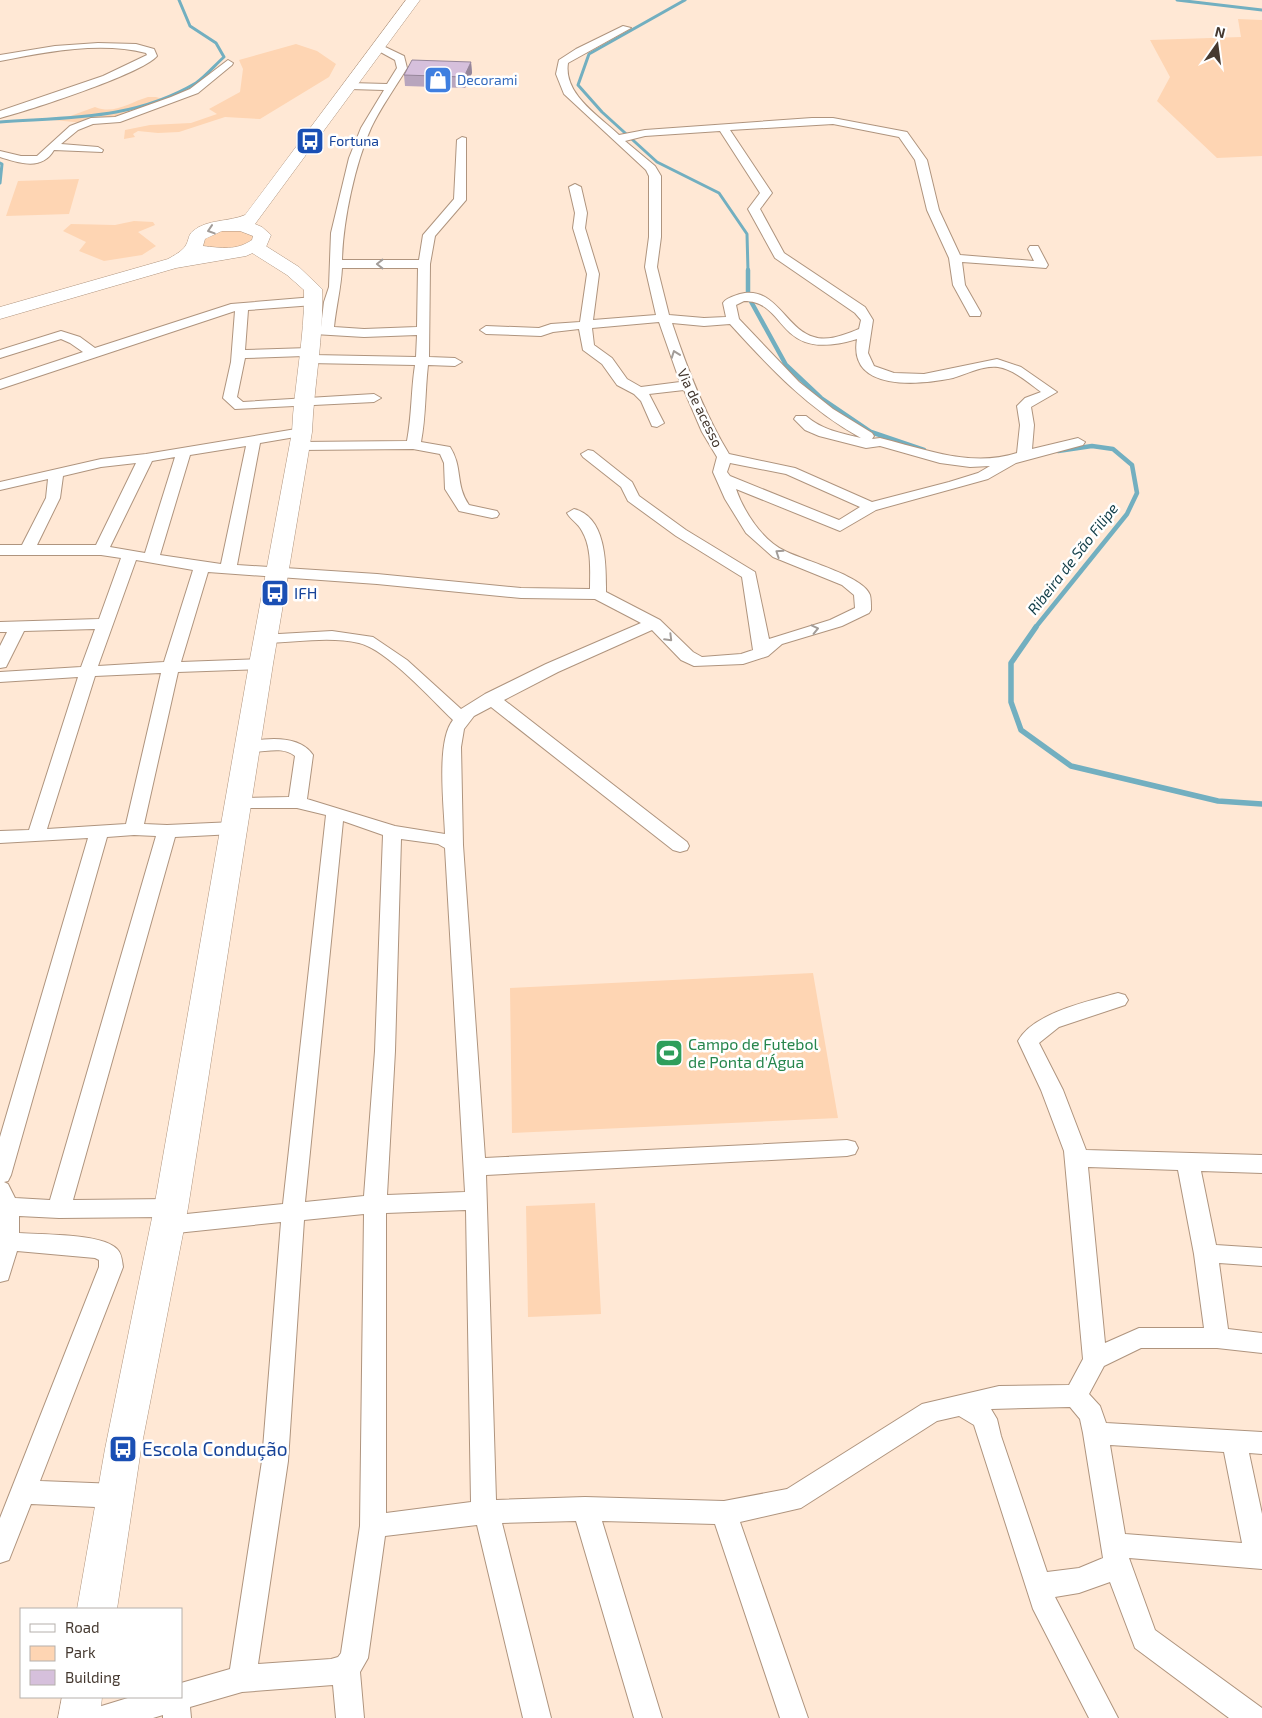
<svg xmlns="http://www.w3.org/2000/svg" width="1262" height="1718" font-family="'Exo 2',sans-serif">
	<rect width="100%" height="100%" fill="#ffe8d5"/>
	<path fill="#fed5b3" d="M1238,19L1262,20V156L1217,158L1157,101L1170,77L1150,40L1241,37Z
		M296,44L317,51L336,64L329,77L260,119L225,117L179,132L158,133L138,131L133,134L135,137L124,139L125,130L150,125L191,123L217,114L209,109L240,92L243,69L239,60Z
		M148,97H156L169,101L163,107H150L110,119L103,117L85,123L53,120L65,118L95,107C115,115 130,102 148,97Z
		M79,179L69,214L6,216L18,181Z
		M134,221L153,222L155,225L138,232L156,246L142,255L104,261L79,251L86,242L63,231L71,224L115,225Z
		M228,230L245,231L254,237L255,240L239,250L204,246L202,243L203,240L219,231Z
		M813,973L838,1118L512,1133L510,988Z
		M595,1203L601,1314L528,1317L526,1206Z"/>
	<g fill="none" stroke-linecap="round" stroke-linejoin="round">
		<path stroke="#72afc0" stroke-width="3" d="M685,0L589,54L578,85L602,112L657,162L719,193L747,234L748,271
			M1177,0L1262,10
			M0,122C70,117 133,120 196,83C206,76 215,65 224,57L216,43L190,26L179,0
			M0,163L2,164L0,183"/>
		<path stroke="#72afc0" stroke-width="4.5" d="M748,270V296L786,365L821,398L871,432L924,450
			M1035,628L1127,514L1137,493L1132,465L1113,449L1092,446L1058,451"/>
		<path stroke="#72afc0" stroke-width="5.5" d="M1036,627L1011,663V702L1021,730L1071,766L1218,801L1262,804"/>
		<defs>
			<path id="street" d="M623,26L631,28L568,63C563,94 599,116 619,135L645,130L812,118H833L907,132L927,160L939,210L960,255L1034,261L1028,249L1030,246H1038L1048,265L1046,268L962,262L965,285L981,313L980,316H970L953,285L949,258L927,210L915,160L899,137L833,124L730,130L772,193L760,209L784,253L865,307L873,320L868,353L874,366L894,373L924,374L997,359L1021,367L1057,392L1031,407L1034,425L1032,449L1078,438L1085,442L1083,445L1016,463L988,479L876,510L840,531L736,489C744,512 762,540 785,551C802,560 864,576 870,595C871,599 871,605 871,610L869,613L842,626L782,644L768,656L743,664L694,666L681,660L652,630L558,672L504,700L687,842L689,846L687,850L680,852L673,850L491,707L474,716L464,729L461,747L463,845L485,1158L847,1140L855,1142L858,1148L855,1154L847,1156L486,1175L496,1500L585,1497L724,1501L787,1489L922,1404L999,1386L1069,1385L1083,1359L1064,1151L1041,1090L1018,1041C1033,1013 1089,1001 1118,993L1125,995L1128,1000L1125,1005L1059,1027L1039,1043L1063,1090L1086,1150L1262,1155V1173L1201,1171L1216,1245L1262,1248V1266L1219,1263L1228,1329L1262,1333V1353L1217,1348H1141L1104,1366L1089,1394L1100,1406L1106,1423L1262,1432V1454L1249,1453L1262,1514V1569L1129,1558L1155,1630L1262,1708V1718H1229L1135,1648L1110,1582L1079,1593L1055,1597L1118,1718H1089L1033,1609L974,1425L959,1416L937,1421L801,1508L740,1522L808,1718H780L715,1524L602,1521L662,1718H634L576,1521L502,1523L551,1718H523L477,1525L385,1536L368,1658L360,1672L364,1718H336L333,1685L242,1692L190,1707L191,1718H163V1715L153,1718H91L95,1708L131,1697H181V1683L230,1669L262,1461L281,1222L167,1234L159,1231L156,1225L159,1219L164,1217L59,1218L19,1216V1233C42,1235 102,1233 117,1249C122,1254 122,1261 123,1267L40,1481L117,1484L126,1488L130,1496L126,1504L117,1508L31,1504L9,1560L0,1563V1518L99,1267V1260L95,1258L17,1251L8,1280L0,1282V1137L88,838L0,843V831L29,830L78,677L0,682V672L81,667L95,629L24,631L6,667L0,668V646L7,632H0V622L99,619L121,558L101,555H0V545H22L46,498L48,479L0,490V482L101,459L146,454L302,428L307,429L309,432L307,435L260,443L237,565L377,574L521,588L590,589C590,570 592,548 582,531C578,523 571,520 567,513L574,509C607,517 606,566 606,592L660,620L693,652L702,657L741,654L753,650L742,577L676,536L628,501L621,487L583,457L581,454L588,450L593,451L632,482L639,496L686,530L755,572L769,639L830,620L855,608L854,595L842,585L773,557L746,533L725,499L713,472L717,457L702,432L684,390L649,394L664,423L657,427L652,426L641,401L634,394L617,385L602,364L583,350L579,329L553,332L541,336L486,334L480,330L486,326L539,328L551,324L580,322L587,274L573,228L575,213L569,187L575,184L581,187L587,213L585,228L599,274L593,320L656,315L645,267L649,237V176L646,170L564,94L556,74L559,60L576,49ZM720,131L760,193L748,209L775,258L855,313L861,320L859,329C846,334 828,342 814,337C785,329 776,285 740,294C734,296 726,298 723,303L726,317L704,318L669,315L657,267L661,237V176L655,166L625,141L645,136ZM744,301C789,301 775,364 857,339C848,392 919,385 953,378C966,374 984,365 998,367C1013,369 1029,383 1041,392L1025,398L1017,406L1020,425L1017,453C971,468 925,449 880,438L872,439L874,436L872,433L833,409L799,382L739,319L736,305ZM659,322L680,382L641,387L627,379L612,358L594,345L592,328ZM672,323L704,326L730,324C770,368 808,409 861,438C841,433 822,430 806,416H796L794,419L805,430L819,436L866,448L880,446L940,463L970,467L990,466L978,473L949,482L872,502L795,468L729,454C704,413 687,368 672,323ZM246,446L221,564L160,555L190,455ZM175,457L145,553L110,547L152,461ZM136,463L96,545H37L60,498L63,476L101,467ZM730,463L786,474L860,507L839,520L730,476L727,472ZM136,560L193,570L164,662L98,666ZM208,572L377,584L521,598L595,599L641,623L546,664L485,694L461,709L407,660L373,637L332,631L261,635L259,638L261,641L267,643C297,642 330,636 359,643C386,649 432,700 453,720C436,741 444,805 445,834L395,826L307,799L313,755C299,734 264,738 243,743L240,747L243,751C260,755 280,744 295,756L289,797L238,798L232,800L229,804L232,808H297L326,815L283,1204L177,1215L182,1208L179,1202L171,1199L73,1200L175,837L234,834L241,832L243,828L241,824L234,822L167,825L144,824L178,672L261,669L267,668L269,664L267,660L261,659L181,662ZM161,673L126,824L47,829L95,676ZM343,821L383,835L375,1051L364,1196L305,1202ZM134,835L156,836L50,1200L15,1198L8,1184L4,1182L8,1181L11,1175L107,837ZM401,839L438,844L445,848L465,1192L387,1195L395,1051ZM1088,1167L1178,1170L1194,1254L1204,1328H1139L1105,1343ZM466,1210L471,1502L386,1513V1213ZM364,1214L360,1526L341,1653L338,1657L331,1659L258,1664L288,1461L304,1220ZM1070,1407L1080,1419L1083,1433L1103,1558L1079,1568L1047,1572L1001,1436L997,1419L991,1409ZM1110,1445L1224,1452L1242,1543L1125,1534Z
				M98,43L136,44L154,49L157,56C142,74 27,111 0,118V111L103,76L147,55L146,53C100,41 46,52 0,61V55L55,46Z
				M375,45H381L404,56L407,68C395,88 381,107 371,128C355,164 343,221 342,260H419L423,235L454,199L457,140L462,137L466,138V200L435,236L430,264L429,357L455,358L462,362L455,366L428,365C425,391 426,416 421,442L450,447C463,467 455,485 469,505L497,511L499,514L497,517L492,518L459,511L445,489L444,463L440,454L413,449L300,450L293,446L300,442L407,441C412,415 411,390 415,365L308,363L301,359L304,356L245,358L237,397L243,402L374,394L381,398L374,402L235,409L223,398L231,362L235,311L0,389V380L83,352L70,343L61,339L0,358V350L61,331L80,337L95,348L231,304L314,297L320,301L314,305L248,310L245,350L309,348L316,352L313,355L416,357L417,335L364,337L314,334L308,330L309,327H321L324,302L329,287L331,233L349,158L361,128L384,90L350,89L345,86L350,83L387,84L397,68L395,60L375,49ZM342,268H418L417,327L364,329L334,327C336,307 341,288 342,268Z
				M228,60L233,63L232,65L198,93L120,122L93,124L78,130L61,144L98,147L103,150L102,152L54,150C42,171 19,163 0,157V151L21,156H37L70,126L91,118L115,117L171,97L190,89Z"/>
			<path id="secondary" d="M255,242L261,243L299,267L322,289C324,337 314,384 312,432L273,664L188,1208L141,1449L117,1609H77L105,1449L154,1208L249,664L292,432C294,384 305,338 304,290L287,275L249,251L246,247L249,243Z
				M62,1697H102L100,1718H58Z"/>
			<path id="primary" d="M406,0H420L255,224L262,227L271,235L266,247L246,256L176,268L0,319V307L168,259C173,256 183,251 186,245C189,240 188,235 193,231C207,219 229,222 245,215ZM222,231H240L253,236L252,240C236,251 221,248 203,246L205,239Z"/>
		</defs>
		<use href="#street" stroke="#af947e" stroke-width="2"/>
		<use href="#secondary" stroke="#af947e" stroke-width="1"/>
		<use href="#primary" stroke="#af947e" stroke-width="1"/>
		<use href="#street" fill="#fff" fill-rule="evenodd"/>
		<use href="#secondary" fill="#fff" fill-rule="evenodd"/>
		<use href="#primary" fill="#fff" fill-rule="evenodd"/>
	</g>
	<path fill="#b8a5bd" d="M471,62L472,73L465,88L405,86L404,75Z"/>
	<path fill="#96869a" d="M471,62L472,73L465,88L464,77Z"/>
	<path fill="#d6c0dc" stroke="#96869a" d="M412,60L471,62L464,77L404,75Z"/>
	<defs><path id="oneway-chevron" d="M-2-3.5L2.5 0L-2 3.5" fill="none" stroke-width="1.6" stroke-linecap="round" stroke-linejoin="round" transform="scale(1.25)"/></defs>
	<g stroke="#a29c98">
		<use href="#oneway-chevron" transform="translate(211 230) rotate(162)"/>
		<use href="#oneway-chevron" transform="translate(380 264) rotate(-180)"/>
		<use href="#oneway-chevron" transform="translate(675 354) rotate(-110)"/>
		<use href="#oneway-chevron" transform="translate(779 553) rotate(-146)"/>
		<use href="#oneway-chevron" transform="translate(815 629) rotate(-13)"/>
		<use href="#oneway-chevron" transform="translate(669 638) rotate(45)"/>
	</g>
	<defs>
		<symbol id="shop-square" viewBox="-11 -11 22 22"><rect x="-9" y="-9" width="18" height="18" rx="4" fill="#3f7fe0" stroke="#fff"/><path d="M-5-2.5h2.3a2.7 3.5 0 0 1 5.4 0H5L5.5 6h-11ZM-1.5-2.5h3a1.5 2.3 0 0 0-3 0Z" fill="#fff"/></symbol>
		<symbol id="bus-square" viewBox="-11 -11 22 22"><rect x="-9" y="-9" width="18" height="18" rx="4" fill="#1a4fb4" stroke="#fff"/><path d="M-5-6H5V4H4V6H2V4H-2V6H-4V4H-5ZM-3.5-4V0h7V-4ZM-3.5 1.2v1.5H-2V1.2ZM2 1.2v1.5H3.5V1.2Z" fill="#fff"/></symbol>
		<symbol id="stadium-square" viewBox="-11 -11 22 22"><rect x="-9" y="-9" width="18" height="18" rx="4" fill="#2e9e5b" stroke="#fff"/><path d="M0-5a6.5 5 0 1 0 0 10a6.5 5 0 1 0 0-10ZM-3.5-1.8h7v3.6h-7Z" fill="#fff"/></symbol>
	</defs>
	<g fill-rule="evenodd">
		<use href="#shop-square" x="422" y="64" width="32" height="32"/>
		<use href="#bus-square" x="294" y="125" width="32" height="32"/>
		<use href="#bus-square" x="259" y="577" width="32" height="32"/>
		<use href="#stadium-square" x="653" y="1037" width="32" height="32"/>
		<use href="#bus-square" x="107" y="1433" width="32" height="32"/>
	</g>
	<g text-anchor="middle" stroke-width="5" stroke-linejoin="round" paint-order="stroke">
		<g font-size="14" fill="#366cbe" stroke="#fff" text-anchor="start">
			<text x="457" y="85">Decorami</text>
		</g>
		<g font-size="14" fill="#164399" stroke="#fff" text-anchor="start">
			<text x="329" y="146">Fortuna</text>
		</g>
		<g font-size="14" fill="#453930" stroke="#fff">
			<text transform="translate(700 408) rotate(64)" y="5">Via de acesso</text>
		</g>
		<g font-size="15" font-style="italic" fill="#113d48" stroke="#fff">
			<text transform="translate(1073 559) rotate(-52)" y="5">Ribeira de São Filipe</text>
		</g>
		<g font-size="16" fill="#164399" stroke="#fff" text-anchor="start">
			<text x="294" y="599">IFH</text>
		</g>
		<g font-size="16" fill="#27864d" stroke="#fff" text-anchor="start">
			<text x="688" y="1050">Campo de Futebol<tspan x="688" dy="18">de Ponta d'Água</tspan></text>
		</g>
		<g font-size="19" fill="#164399" stroke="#fff" text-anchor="start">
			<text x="142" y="1456">Escola Condução</text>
		</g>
	</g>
	<rect x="20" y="1608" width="162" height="90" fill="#ffffff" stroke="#b5b0ac"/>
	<rect x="30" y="1624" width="25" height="8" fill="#ffffff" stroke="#b5b0ac"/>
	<text x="65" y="1633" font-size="15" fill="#453930">Road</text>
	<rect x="30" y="1646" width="25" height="15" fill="#fed5b3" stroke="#b5b0ac"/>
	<text x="65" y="1658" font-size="15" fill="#453930">Park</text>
	<rect x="30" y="1670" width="25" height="15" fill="#d6c0dc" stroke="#b5b0ac"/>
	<text x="65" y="1683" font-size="15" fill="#453930">Building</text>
	<g transform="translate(1217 45) rotate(14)" stroke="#ffffff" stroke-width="4" paint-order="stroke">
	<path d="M0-4L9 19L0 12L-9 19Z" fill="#453930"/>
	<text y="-8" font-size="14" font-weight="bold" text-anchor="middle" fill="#453930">N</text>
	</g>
</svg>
